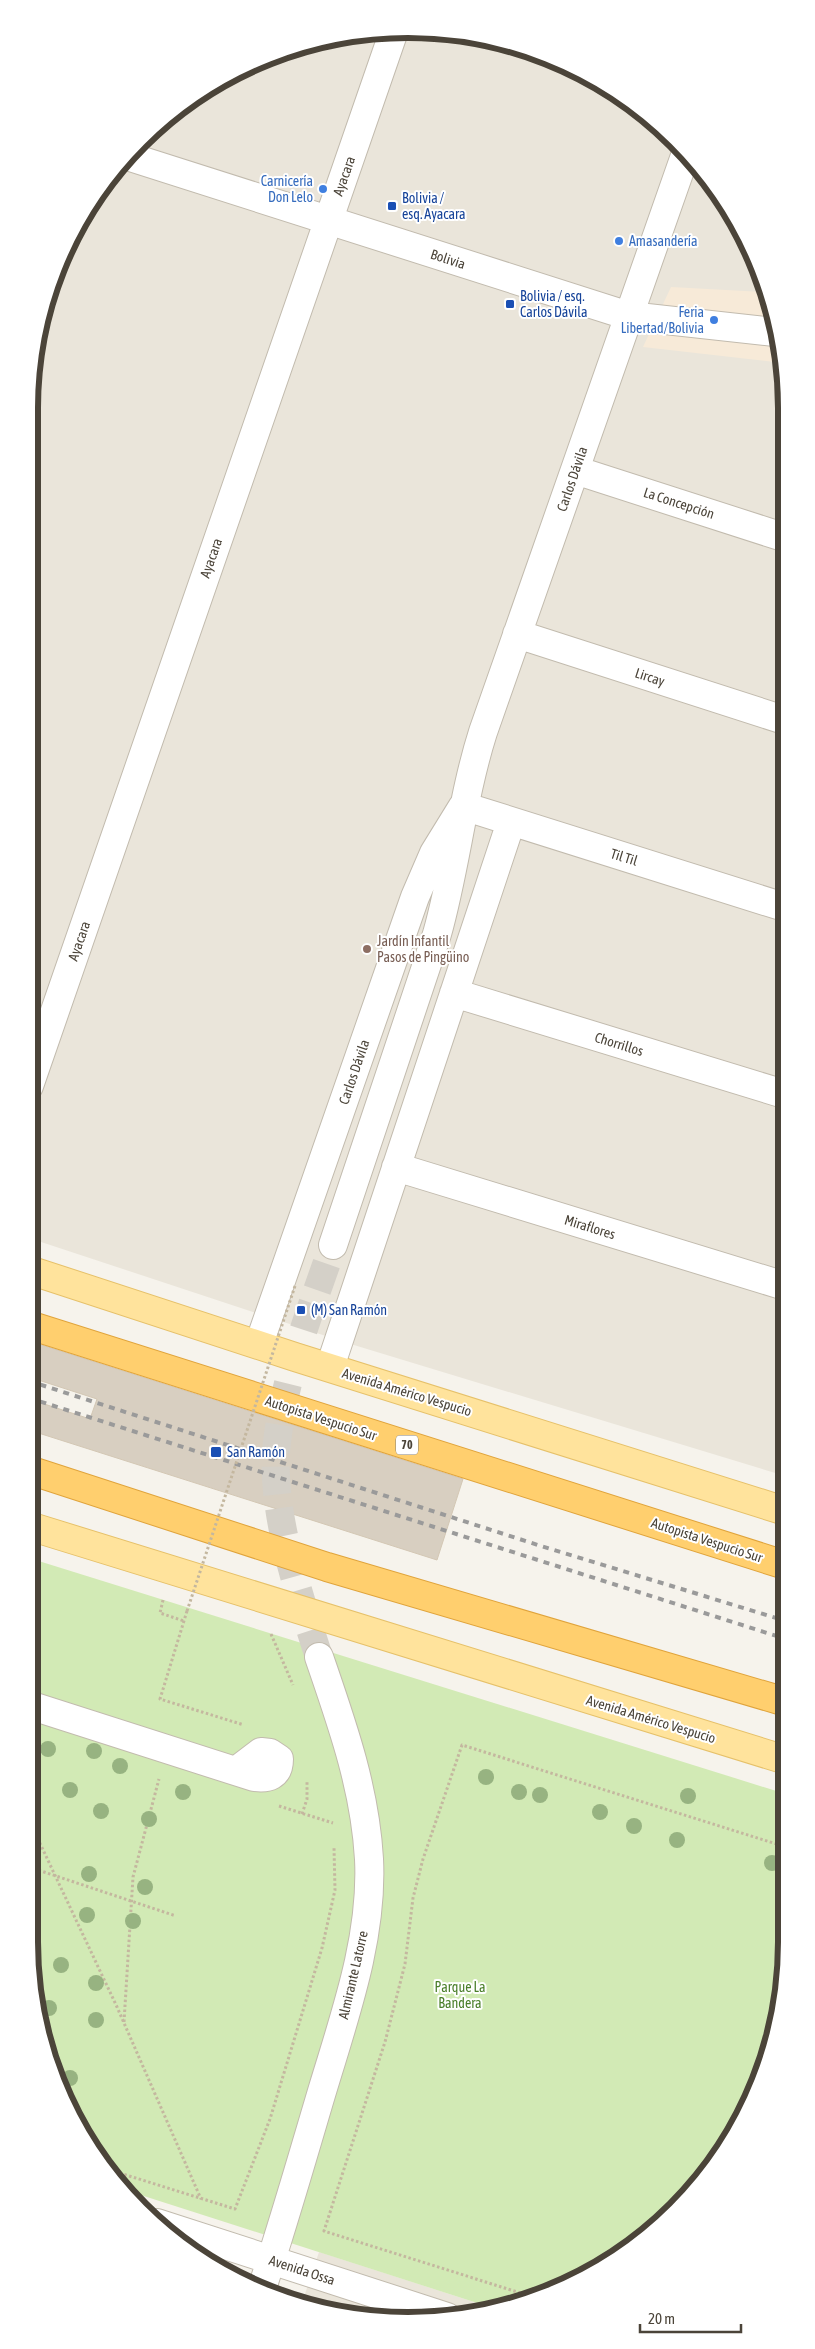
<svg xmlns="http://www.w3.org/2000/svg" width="815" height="2349" font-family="'Asap Condensed',sans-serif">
	<rect width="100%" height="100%" fill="#f6f3ec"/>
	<path fill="#eae5da" d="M432,30L505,42L597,80L692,158L747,240L783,358L785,1476L344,1342L29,1238V408L42,310L68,240L107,177L158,123L218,80L285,49L358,32Z
		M319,2252L496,2309L433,2319L358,2317L303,2300Z"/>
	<path fill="#f7ead8" d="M671,287L763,292L783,363L643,347Z"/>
	<path fill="#d2eab5" d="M29,1558L786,1794V1941L773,2039L722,2152L676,2209L618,2256L505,2307L496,2309L122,2189L57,2086L36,2015L29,1941Z"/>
	<path fill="#d8cfc1" stroke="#d3c7b4" d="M29,1341L463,1479L437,1560L29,1430V1399L90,1419L97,1399L29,1377Z"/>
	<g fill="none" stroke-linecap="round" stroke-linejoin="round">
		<path stroke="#d4d0c8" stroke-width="28" stroke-dasharray="28 14" stroke-linecap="butt" d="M319,1657C299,1594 269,1509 277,1442C285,1374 311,1309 333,1245"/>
		<defs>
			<path id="minor" d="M127,156L629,316L775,332
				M575,470L783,537
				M517,634L784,720
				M454,993L784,1094
				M29,1086L394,31
				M396,1167L785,1286
				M333,1245L437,934C456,867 462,798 483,732L686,153
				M259,1344L415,897L434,853L463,806L784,907
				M330,1367L511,822
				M29,1705L254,1777C268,1779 279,1776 279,1759L270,1753L261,1752L236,1771
				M157,2223L447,2317
				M262,2288C284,2222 303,2155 323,2088C345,2015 373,1937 369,1859C365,1788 342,1724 319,1657"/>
			<path id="major" d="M29,1270L295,1357L785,1511
				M29,1526L786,1760"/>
			<path id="highway" d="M29,1325L785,1565
				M29,1470L327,1567L786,1702"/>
		</defs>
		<use href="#minor" stroke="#c2bbae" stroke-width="30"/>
		<use href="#major" stroke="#e6c16a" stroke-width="30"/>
		<use href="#highway" stroke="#e0a43c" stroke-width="30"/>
		<path stroke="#c4b79f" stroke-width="3" stroke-dasharray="2.5 2.5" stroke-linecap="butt" d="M163,1600L160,1613L184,1621
			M187,1611L160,1699L244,1725
			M271,1634L293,1685
			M279,1806L333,1823
			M302,1814L307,1799V1782
			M29,1820L117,2007L201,2199
			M29,1867L176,1916
			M124,2022L133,1877L159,1779
			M110,2170L235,2209L270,2119L322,1948L335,1890L334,1847
			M530,2296L324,2231L385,2042L405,1964L413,1898L423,1859L462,1745L786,1847"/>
		<use href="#minor" stroke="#fff" stroke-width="28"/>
		<use href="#major" stroke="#ffe39c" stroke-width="28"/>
		<use href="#highway" stroke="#ffcf6e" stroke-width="28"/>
		<path stroke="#9a9a9a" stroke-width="4" stroke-dasharray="6 6" stroke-linecap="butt" d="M29,1381L541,1546L786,1621
			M29,1398L786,1639"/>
		<path stroke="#c4b79f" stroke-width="3" stroke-dasharray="2.5 2.5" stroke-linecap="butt" d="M187,1611L295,1286"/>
	</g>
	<g fill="#97b381">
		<circle cx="48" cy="1749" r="8"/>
		<circle cx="94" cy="1751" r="8"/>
		<circle cx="120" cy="1766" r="8"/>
		<circle cx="486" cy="1777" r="8"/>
		<circle cx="70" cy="1790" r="8"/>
		<circle cx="183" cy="1792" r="8"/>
		<circle cx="519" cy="1792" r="8"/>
		<circle cx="540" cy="1795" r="8"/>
		<circle cx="688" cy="1796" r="8"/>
		<circle cx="101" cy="1811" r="8"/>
		<circle cx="600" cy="1812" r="8"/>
		<circle cx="149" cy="1819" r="8"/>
		<circle cx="634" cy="1826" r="8"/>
		<circle cx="677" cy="1840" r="8"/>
		<circle cx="772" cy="1863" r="8"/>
		<circle cx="89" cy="1874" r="8"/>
		<circle cx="145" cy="1887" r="8"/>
		<circle cx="87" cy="1915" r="8"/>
		<circle cx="133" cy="1921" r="8"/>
		<circle cx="61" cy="1965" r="8"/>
		<circle cx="96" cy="1983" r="8"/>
		<circle cx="49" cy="2008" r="8"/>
		<circle cx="96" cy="2020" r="8"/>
		<circle cx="70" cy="2078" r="8"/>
	</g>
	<g fill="#3f7fe0" stroke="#fff" stroke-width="2">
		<circle cx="323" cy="189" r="5"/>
		<circle cx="619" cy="241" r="5"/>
		<circle cx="714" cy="320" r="5"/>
	</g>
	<g fill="#1a4fb4" stroke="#fff" stroke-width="2">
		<rect x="387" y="201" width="10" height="10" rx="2.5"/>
		<rect x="505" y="299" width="10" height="10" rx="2.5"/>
		<rect x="296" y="1305" width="10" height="10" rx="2.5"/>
		<rect x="210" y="1446" width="12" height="12" rx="2.5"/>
	</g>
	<circle fill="#8d6e63" stroke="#fff" stroke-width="2" cx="367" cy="949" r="5"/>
	<g text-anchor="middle" stroke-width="4" stroke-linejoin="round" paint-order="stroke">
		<rect fill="#fff" stroke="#817c74" stroke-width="1" x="396" y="1435.5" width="22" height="19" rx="4"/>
		<g font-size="12" font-weight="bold" fill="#4b4439">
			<text x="407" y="1449">70</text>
		</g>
		<g font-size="14" fill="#4b4439" stroke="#fff">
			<text transform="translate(344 176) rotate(-71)" y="5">Ayacara</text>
			<text transform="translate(448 259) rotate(18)" y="5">Bolivia</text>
			<text transform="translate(572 479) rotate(-71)" y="5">Carlos Dávila</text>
			<text transform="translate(679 503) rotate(18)" y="5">La Concepción</text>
			<text transform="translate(211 558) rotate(-71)" y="5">Ayacara</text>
			<text transform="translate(650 677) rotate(18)" y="5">Lircay</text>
			<text transform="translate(624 857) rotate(17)" y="5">Til Til</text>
			<text transform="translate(79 941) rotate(-71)" y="5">Ayacara</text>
			<text transform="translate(619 1044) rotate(17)" y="5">Chorrillos</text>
			<text transform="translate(354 1072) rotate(-71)" y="5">Carlos Dávila</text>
			<text transform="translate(590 1227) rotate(17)" y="5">Miraflores</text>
			<text transform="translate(407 1392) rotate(17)" y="5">Avenida Américo Vespucio</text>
			<text transform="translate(321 1418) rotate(18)" y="5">Autopista Vespucio Sur</text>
			<text transform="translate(707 1540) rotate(18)" y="5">Autopista Vespucio Sur</text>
			<text transform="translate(651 1719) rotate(17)" y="5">Avenida Américo Vespucio</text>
			<text transform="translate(353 1975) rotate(-77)" y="5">Almirante Latorre</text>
			<text transform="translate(302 2270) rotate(18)" y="5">Avenida Ossa</text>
		</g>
		<g font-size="14" fill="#366cbe" stroke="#fff" text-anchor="end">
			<text x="313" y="186">Carnicería<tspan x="313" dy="16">Don Lelo</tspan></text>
			<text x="629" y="246" text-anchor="start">Amasandería</text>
			<text x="704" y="317">Feria<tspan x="704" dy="16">Libertad/Bolivia</tspan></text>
		</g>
		<g font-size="14" fill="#164399" stroke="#fff" text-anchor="start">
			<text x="402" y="203">Bolivia /<tspan x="402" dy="16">esq. Ayacara</tspan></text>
			<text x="520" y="301">Bolivia / esq.<tspan x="520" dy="16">Carlos Dávila</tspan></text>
			<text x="311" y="1315">(M) San Ramón</text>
			<text x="227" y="1457">San Ramón</text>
		</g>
		<g font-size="14" fill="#785e54" stroke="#fff" text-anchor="start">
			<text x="377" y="946">Jardín Infantil<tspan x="377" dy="16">Pasos de Pingüino</tspan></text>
		</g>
		<g font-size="14" fill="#4a7f2a" stroke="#fff">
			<text x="460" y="1992">Parque La<tspan x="460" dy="16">Bandera</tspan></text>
		</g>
	</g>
	<path d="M0 0H815V2349H0ZM408 38H408A370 370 0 0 1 778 408V1942A370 370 0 0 1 408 2312H408A370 370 0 0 1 38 1942V408A370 370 0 0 1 408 38Z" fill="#fff" fill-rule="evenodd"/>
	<path fill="none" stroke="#4b4439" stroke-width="6" d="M408 38H408A370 370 0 0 1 778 408V1942A370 370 0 0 1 408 2312H408A370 370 0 0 1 38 1942V408A370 370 0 0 1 408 38Z"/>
	<path d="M640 2324v8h101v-8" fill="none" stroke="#4b4439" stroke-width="2.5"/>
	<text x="648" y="2324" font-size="15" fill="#4b4439" stroke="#ffffff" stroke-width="4" paint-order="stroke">20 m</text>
</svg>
